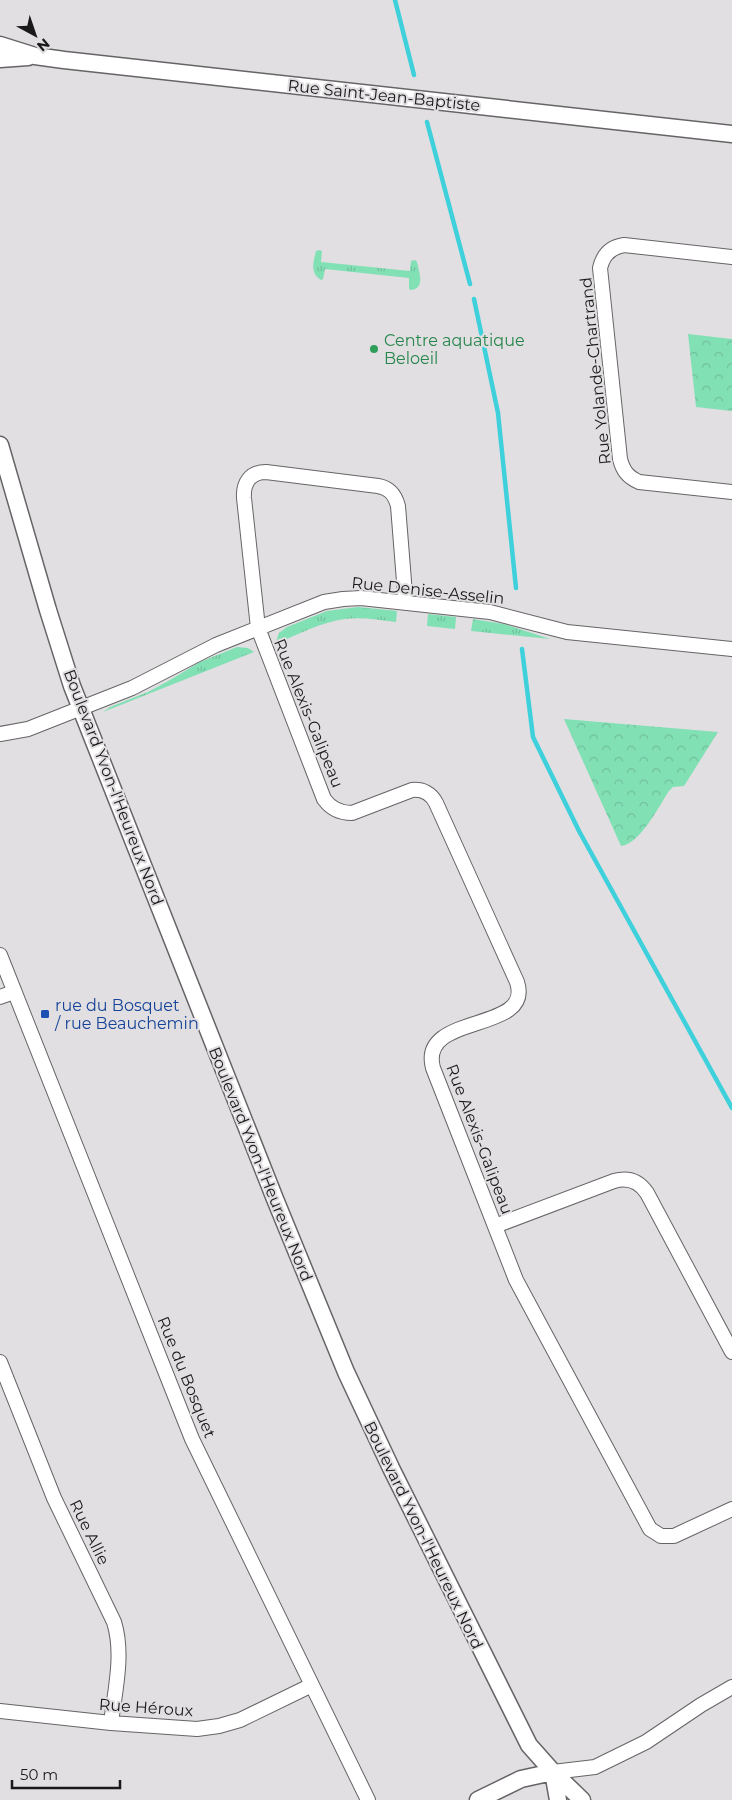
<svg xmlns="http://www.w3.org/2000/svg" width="732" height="1800" font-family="Montserrat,sans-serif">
	<defs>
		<pattern id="grass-tufts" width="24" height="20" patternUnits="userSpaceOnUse" patternTransform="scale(1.25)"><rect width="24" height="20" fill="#82e0b5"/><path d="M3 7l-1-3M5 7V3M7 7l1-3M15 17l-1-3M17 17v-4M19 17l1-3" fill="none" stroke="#70c09b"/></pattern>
		<pattern id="park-crowns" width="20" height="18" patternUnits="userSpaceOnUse" patternTransform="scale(1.25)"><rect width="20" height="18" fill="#82e0b5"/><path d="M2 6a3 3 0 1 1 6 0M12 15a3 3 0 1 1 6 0" fill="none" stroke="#70c09b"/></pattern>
	</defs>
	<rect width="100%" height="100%" fill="#e1dfe1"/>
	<path fill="url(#grass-tufts)" d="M319,250L322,251L321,262L410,271L411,261L415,260L417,262C419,272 426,289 410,290L409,288V278L325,269L323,279L321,280C310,273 313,263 316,251Z
		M358,607L397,611L396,622C379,620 361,617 345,619C321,622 297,635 275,644L279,633L287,627L327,611Z
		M428,614L456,617L455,629L427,626Z
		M473,619L504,624L550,639L471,631Z
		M237,647L248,648L254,652L103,712L110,707L148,692L170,680L200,662Z"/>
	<path fill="url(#park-crowns)" d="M688,334L732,339V411L696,407Z
		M564,719L718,732L684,786L673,787L669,791C659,806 640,844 621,846Z"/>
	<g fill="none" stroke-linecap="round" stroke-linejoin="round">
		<path stroke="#3ed0db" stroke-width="4.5" d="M395,0L414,75
			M427,122L470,284
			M474,299L498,413L516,588
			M522,649L533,737L579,831L732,1108"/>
		<defs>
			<path id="minor" d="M732,257L624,245C611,247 603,255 600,268L620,459C623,471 628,477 639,482L732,492
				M405,602L404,581L398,506C395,495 390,488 378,486L266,472C250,472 243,483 244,498L258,628L324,799C331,809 340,813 352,813L412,790C422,789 431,793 436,803L517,982C534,1034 418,1012 433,1068L516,1280L650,1529L661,1536H674L732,1509
				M0,734L28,729L132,688L216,645L324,602L343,599L361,598L490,612L567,632L732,649
				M0,955L192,1439L368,1800
				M0,997L14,992
				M495,1226L614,1181C628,1177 639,1181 647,1193L732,1352
				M0,1362L54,1498L114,1622C124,1654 115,1690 111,1723
				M0,1711L111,1723L197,1729L219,1726L240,1720L312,1685
				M553,1772L595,1767L646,1742L701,1705L732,1687"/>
			<path id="tertiary" d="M0,45L35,56L64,60L732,134
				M0,59L28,57
				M0,445L48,610L72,686L275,1199L346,1372L391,1468L529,1745L553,1772L582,1800
				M553,1772L558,1800
				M478,1800L521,1779L553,1772"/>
		</defs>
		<use href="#minor" stroke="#666466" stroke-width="16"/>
		<use href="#tertiary" stroke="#666466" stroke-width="19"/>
		<use href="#minor" stroke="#fff" stroke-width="14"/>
		<use href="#tertiary" stroke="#fff" stroke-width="16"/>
	</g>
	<circle fill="#2e9e5b" stroke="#e1dfe1" stroke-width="2" cx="374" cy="349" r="5"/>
	<rect fill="#1a4fb4" stroke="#e1dfe1" stroke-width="2" x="40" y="1009" width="10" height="10" rx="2.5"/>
	<g text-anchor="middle" stroke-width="4" stroke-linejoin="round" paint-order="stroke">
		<g font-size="16" fill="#1a191a" stroke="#e1dfe1">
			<text transform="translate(384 95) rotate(6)" y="6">Rue Saint-Jean-Baptiste</text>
			<text transform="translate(595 371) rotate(-96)" y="6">Rue Yolande-Chartrand</text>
			<text transform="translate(428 590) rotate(6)" y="6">Rue Denise-Asselin</text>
			<text transform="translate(309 713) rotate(68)" y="6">Rue Alexis-Galipeau</text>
			<text transform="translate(114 787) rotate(69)" y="6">Boulevard Yvon-l'Heureux Nord</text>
			<text transform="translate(480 1139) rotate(69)" y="6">Rue Alexis-Galipeau</text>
			<text transform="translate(261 1164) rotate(68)" y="6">Boulevard Yvon-l'Heureux Nord</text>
			<text transform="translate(187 1377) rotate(68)" y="6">Rue du Bosquet</text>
			<text transform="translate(90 1532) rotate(64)" y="6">Rue Allie</text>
			<text transform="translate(424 1535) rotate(64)" y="6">Boulevard Yvon-l'Heureux Nord</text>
			<text transform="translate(146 1707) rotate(4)" y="6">Rue Héroux</text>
		</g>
		<g font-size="16" fill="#27864d" stroke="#e1dfe1" text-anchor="start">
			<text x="384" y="346">Centre aquatique<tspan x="384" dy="18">Beloeil</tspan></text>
		</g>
		<g font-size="16" fill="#164399" stroke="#e1dfe1" text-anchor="start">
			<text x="55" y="1011">rue du Bosquet<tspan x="55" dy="18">/ rue Beauchemin</tspan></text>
		</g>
	</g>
	<g transform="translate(35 35) rotate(140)" stroke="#e1dfe1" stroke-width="4" paint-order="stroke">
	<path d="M0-4L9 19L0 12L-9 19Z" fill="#1a191a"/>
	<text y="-8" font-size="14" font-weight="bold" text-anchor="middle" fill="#1a191a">N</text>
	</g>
	<path d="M12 1780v8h108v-8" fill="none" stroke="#1a191a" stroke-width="2.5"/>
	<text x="20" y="1780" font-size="15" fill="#1a191a" stroke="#e1dfe1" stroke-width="4" paint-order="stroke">50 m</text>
</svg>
